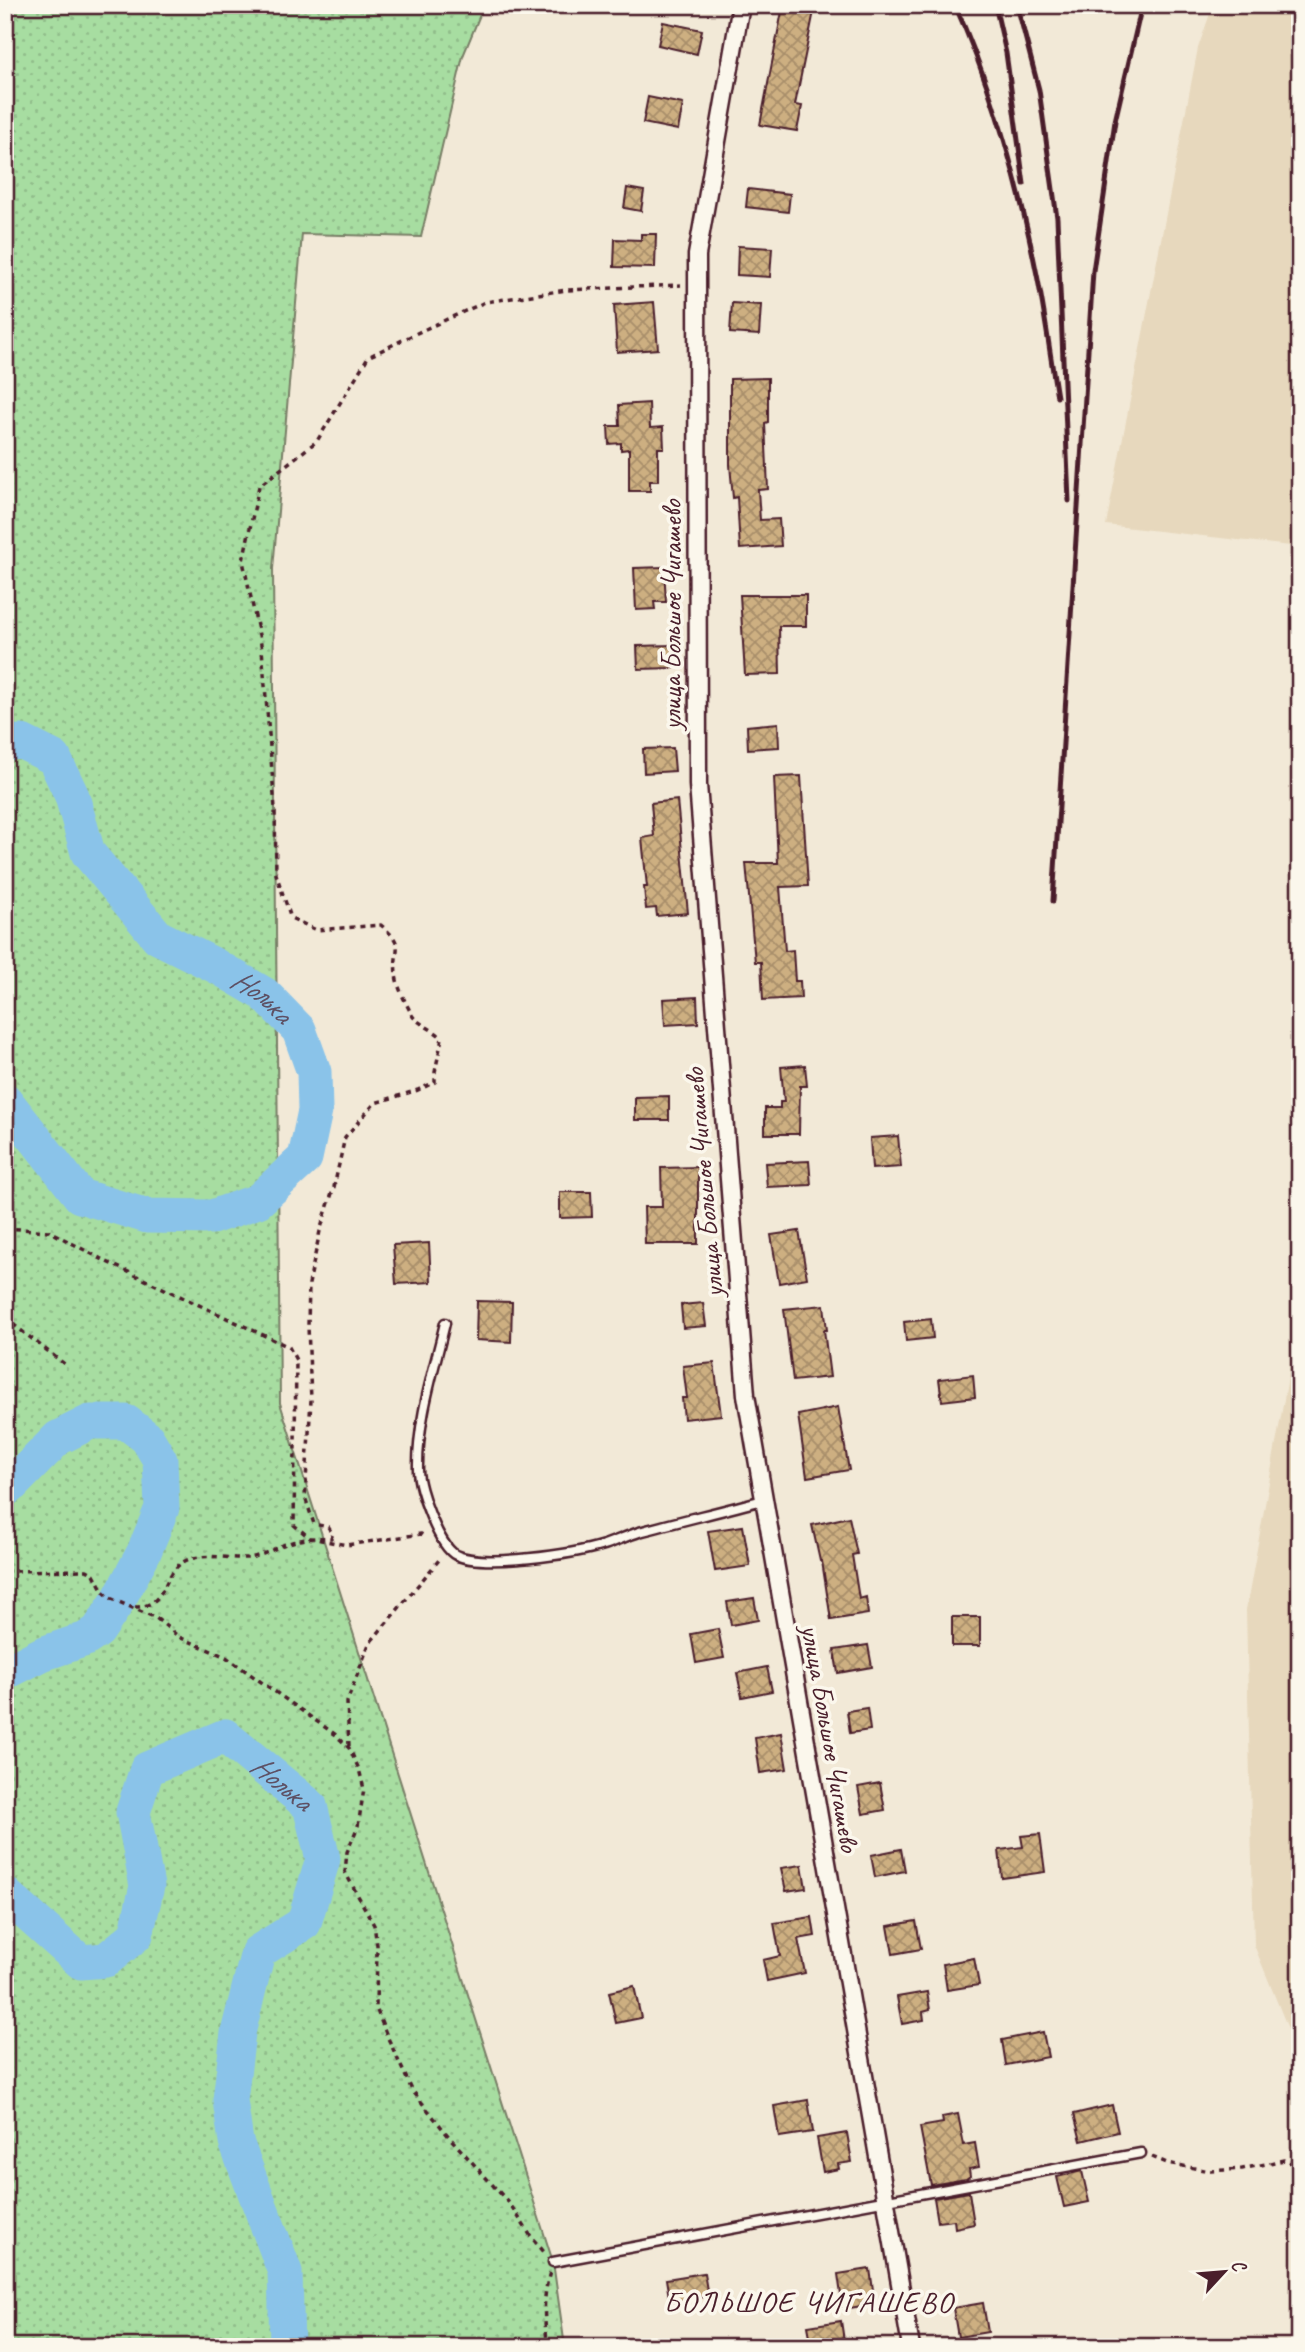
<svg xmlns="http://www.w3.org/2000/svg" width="1305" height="2352" font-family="Caveat,sans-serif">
	<defs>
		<pattern id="grass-dots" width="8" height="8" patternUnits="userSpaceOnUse" patternTransform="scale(1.75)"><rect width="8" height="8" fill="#a7dda1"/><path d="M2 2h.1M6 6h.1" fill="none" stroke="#91bd8b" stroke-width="1.8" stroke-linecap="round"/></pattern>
		<pattern id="building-cross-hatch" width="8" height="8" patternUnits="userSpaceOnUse" patternTransform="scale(1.75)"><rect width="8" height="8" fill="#cdaf81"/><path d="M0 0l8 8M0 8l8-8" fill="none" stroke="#a88e6a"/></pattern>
	</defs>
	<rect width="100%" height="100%" fill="#f2e9d7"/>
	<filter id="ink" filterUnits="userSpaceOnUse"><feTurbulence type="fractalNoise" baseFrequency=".0143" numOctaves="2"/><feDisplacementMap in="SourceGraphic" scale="14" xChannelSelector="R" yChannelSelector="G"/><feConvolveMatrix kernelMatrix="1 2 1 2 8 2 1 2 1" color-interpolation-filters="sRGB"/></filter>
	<g filter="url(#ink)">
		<path fill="#e7d8bd" d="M1213,5H1300V547L1106,525L1198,48Z
			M1296,1333H1300V2058L1254,1945L1246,1610Z"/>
		<path fill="url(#grass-dots)" stroke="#787e66" stroke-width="2" d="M5,5H484L463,56L421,237L302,234L273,569L280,1403L553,2262L565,2347H5Z"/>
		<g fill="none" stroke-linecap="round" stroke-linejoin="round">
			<g stroke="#8ac3e9" stroke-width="35">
				<path id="s1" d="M5,743L22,742L54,758L72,796L88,853L158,937L216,966L264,994L299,1030L314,1072L315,1111L305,1158L258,1201L212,1217L147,1216L80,1196L5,1100"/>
				<path d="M5,1490L13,1484L58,1438L90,1422H126L147,1438L160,1460L162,1508L144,1552L119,1599"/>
				<path d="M5,1673L42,1654L86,1639L98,1631L116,1604"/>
				<path id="s2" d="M5,1894L81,1962L106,1960L136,1935L147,1886L133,1812L147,1769L225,1736L310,1806L323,1859L304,1923L258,1952L238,2033L230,2100L236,2142L285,2272L287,2347"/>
			</g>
		</g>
		<path fill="url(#building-cross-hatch)" stroke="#4a1f2b" stroke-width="2" d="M783,6L814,11L795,105L802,106L797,131L760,125Z
			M663,22L702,30L697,54L658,45Z
			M648,97L683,104L678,130L643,123Z
			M627,188L644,191L641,211L624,208Z
			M748,189L790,194L788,212L746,207Z
			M641,234H656L655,268L614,267L615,239L641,240Z
			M738,246L772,248L770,277L737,275Z
			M654,302L658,349L617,352L614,305Z
			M732,303L761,305L759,335L730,333Z
			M768,378V422L765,423L768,489L758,490L760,520L779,519L781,546L740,549L737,497L733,498L730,465V379Z
			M649,403L650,428L663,427L664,448H658V481H650V491H629V449L621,450V443L609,444L608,426H620L619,405Z
			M664,567L666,602H654L655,609L636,610L634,568Z
			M740,595H806V626H779L780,674L745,675Z
			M673,645L674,668L638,669L637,646Z
			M778,723L779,747L748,749L747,726Z
			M673,748L675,771L644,773L643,749Z
			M801,776L808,886L780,887L785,951L793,950L795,981H800L801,998L763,1000L761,962H755L746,863H778L774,777Z
			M677,800L688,913L657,916L656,908L646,909L644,887H647L642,838L654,836L651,803Z
			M697,997L698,1023L665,1025L663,999Z
			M805,1065L807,1086H800L799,1134H765V1108H780V1102H784L781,1067Z
			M669,1096V1120H635V1097Z
			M898,1136L901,1167L872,1169L870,1138Z
			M809,1161L811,1185L767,1187L765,1163Z
			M698,1167V1244H645L644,1207H662L661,1168Z
			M560,1192H591L592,1217L560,1218Z
			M799,1231L807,1278L779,1283L771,1235Z
			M429,1243L431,1282L396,1284L393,1245Z
			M477,1301L512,1302L511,1342L476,1340Z
			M703,1303L706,1326L683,1328L681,1305Z
			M824,1305L827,1330H824L830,1377L793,1381L784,1309Z
			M931,1319L933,1338L906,1341L904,1322Z
			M714,1363L721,1415L684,1419L682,1398H687L683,1366Z
			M973,1375L975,1397L942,1401L939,1379Z
			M838,1407L849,1470L807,1477L798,1415Z
			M849,1517L857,1554L852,1555L859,1599L866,1597L868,1614L831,1620L822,1561H820L812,1525Z
			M743,1526L750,1566L715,1571L708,1531Z
			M754,1598L758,1620L731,1625L727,1602Z
			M952,1617H980V1646H952Z
			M718,1629L724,1658L696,1663L691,1634Z
			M868,1645L872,1667L838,1673L834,1650Z
			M767,1667L772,1691L742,1697L737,1673Z
			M867,1708L870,1730L850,1733L847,1711Z
			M781,1733L787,1769L760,1773L755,1738Z
			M880,1783L885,1810L863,1814L858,1787Z
			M1040,1834L1045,1872L1002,1878L999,1850L1023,1847L1021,1836Z
			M901,1849L905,1871L875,1877L871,1855Z
			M802,1865L806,1888L786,1891L781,1868Z
			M812,1917L815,1936L798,1939L805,1973L767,1981L763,1960L780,1956L774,1923Z
			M916,1921L921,1949L893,1954L888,1926Z
			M974,1958L979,1985L947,1990L943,1964Z
			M634,1986L641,2018L616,2023L609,1992Z
			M927,1992L930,2010L923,2012L924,2020L902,2024L897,1997Z
			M1043,2032L1048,2057L1006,2065L1002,2040Z
			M808,2100L813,2132L779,2137L774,2106Z
			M1112,2105L1118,2132L1081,2141L1074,2114Z
			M958,2114L964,2145L975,2143L979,2167L969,2169L970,2176L966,2179L931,2185L920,2127L943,2123L942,2117Z
			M847,2133L852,2162L838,2164L839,2169L823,2172L817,2138Z
			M1082,2171L1089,2202L1064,2207L1057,2177Z
			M969,2192L974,2224L955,2228L954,2220L938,2222L934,2198Z
			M870,2269L875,2304L843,2309L838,2274Z
			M704,2273L708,2296L670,2303L666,2279Z
			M983,2303L988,2332L958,2337L953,2308Z
			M841,2321L845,2347H812L808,2326Z"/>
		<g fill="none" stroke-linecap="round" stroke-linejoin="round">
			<defs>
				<path id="service" d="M445,1323C434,1370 417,1421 418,1470C418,1488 439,1547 456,1555C483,1568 574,1554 604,1545C616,1541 627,1536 639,1532C680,1521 722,1511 763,1500
					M553,2262L1141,2153"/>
				<path id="minor" d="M741,5L697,255L698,785L746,1395L911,2347"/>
			</defs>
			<use href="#service" stroke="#4a1f2b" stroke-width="13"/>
			<use href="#minor" stroke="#4a1f2b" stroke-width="21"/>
			<path stroke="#4a1f2b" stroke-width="3.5" stroke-dasharray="5 5" stroke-linecap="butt" d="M5,1228L49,1231L107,1262L289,1347L296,1360L294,1525L310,1538L347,1545L421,1534L425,1537
				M5,1318L67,1366
				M5,1571L87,1570L94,1574L103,1591L110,1598L156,1618L179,1637L226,1657L336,1735L349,1748L359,1769L364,1789L358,1826L347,1852L345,1872L374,1925L377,1945L376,2008L387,2036L412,2090L450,2138L510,2204L532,2238L546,2254
				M135,1607C167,1607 161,1576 183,1562C200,1552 228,1559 247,1558C260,1557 271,1550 283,1545C299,1539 314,1537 331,1538L333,1534L328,1527L314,1524L305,1497L311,1400L308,1326L309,1284L320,1231L334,1187L345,1137L375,1103L418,1090L435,1082V1072L442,1038C435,1030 416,1023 412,1015C406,1003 397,987 396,974C393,947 407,947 381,925L316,930L291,918L276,874L275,808L262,649L243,561L259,486L317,441L368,357L421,331L485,302L566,290L681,285
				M349,1746L347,1702L369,1644L439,1560
				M1152,2157L1167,2163L1210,2171L1242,2169L1284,2160L1300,2167
				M548,2347C544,2320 542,2298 550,2272"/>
			<use href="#service" stroke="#fbf7ec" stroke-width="8"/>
			<use href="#minor" stroke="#fbf7ec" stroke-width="16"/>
			<path stroke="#4a1f2b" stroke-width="5" d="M955,5C993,90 1018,180 1036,270C1045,312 1050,355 1057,397
				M995,5L1006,53L1024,184
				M1017,5L1039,90L1057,218L1069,501
				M1053,901L1093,271L1115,121L1142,5"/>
		</g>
	</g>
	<g text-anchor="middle" stroke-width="7" stroke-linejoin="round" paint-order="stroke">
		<g font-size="28" fill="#4a1f2b" stroke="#fbf7ec">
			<text transform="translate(671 615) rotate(-90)" y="10">улица Большое Чигашево</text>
			<text transform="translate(703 1183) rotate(-95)" y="10">улица Большое Чигашево</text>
			<text transform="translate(831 1738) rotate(80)" y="10">улица Большое Чигашево</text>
		</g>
		<g font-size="30" font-style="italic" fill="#5d5064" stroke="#fbf7ec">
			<text dy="10" stroke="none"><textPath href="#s1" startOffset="383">Нолька</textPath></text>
			<text dy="10" stroke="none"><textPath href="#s2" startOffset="495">Нолька</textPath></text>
		</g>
		<g font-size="30" letter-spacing="2" fill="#4a1f2b" stroke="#fbf7ec">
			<text x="809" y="2312">БОЛЬШОЕ ЧИГАШЕВО</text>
		</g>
	</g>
	<rect width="1305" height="2352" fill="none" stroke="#fbf7ec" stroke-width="28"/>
	<rect x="14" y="14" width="1277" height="2324" fill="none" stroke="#4a1f2b" stroke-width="2.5" filter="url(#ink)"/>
	<g transform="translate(1224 2272) rotate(64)" stroke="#fbf7ec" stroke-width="5" paint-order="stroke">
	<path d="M0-5L12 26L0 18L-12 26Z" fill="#4a1f2b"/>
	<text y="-10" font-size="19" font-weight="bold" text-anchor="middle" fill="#4a1f2b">С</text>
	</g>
</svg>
